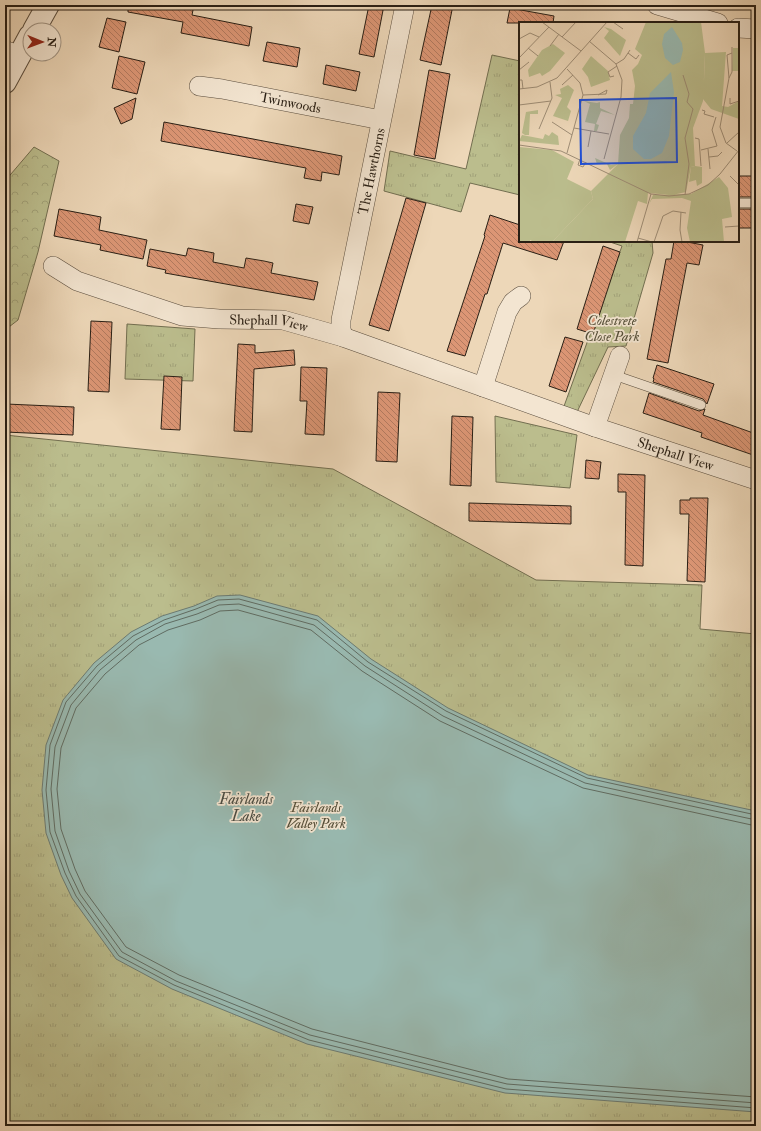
<svg xmlns="http://www.w3.org/2000/svg" width="761" height="1131" font-family="'IM FELL Double Pica',serif">
	<defs>
		<pattern id="grass-tufts" width="24" height="20" patternUnits="userSpaceOnUse"><rect width="24" height="20" fill="#bbbd8d"/><path d="M3 7l-1-3M5 7V3M7 7l1-3M15 17l-1-3M17 17v-4M19 17l1-3" fill="none" stroke="#a1a279"/></pattern>
		<pattern id="forest-crowns" width="20" height="18" patternUnits="userSpaceOnUse"><rect width="20" height="18" fill="#bbbd8d"/><path d="M2 6a3 3 0 1 1 6 0M12 15a3 3 0 1 1 6 0" fill="none" stroke="#a1a279"/></pattern>
		<pattern id="building-back-hatch" width="6" height="6" patternUnits="userSpaceOnUse"><rect width="6" height="6" fill="#dc9675"/><path d="M-1 5l2 2M0 0l6 6M5-1l2 2" fill="none" stroke="#b27a5f"/></pattern>
	</defs>
	<rect width="100%" height="100%" fill="#edd7b8"/>
	<filter id="stains"><feTurbulence type="fractalNoise" baseFrequency=".005" numOctaves="4"/><feColorMatrix values="0 0 0 0 .2 0 0 0 0 .09 0 0 0 0 .02 0 0 0 .5 -.17"/></filter>
	<radialGradient id="worn" r=".72"><stop offset=".6" stop-color="#630" stop-opacity="0"/><stop offset="1" stop-color="#630" stop-opacity=".3"/></radialGradient>
	<path fill="url(#grass-tufts)" stroke="#726e50" d="M492,55L520,61V195L470,183L461,212L384,191L390,151L466,169Z
		M607,241H652L653,253L626,346L608,347L577,412L563,409L622,246Z
		M127,324L195,329L193,381L125,379Z
		M495,416L577,435L570,488L496,482Z
		M5,435L333,469L536,580L702,585L700,629L756,634V1126H5Z"/>
	<path fill="url(#forest-crowns)" stroke="#726e50" d="M34,147L59,161L38,252L18,320L5,330V181Z"/>
	<path fill="#99b9b0" stroke="#6c7b72" d="M240,595L318,616L371,659L448,708L588,775L756,811V1112L505,1093L307,1044L172,989L116,959L72,898L61,875L46,833L42,790L46,745L63,700L94,663L131,632L162,616L194,606L217,596Z"/>
	<g fill="none" stroke-linecap="round" stroke-linejoin="round">
		<path stroke="#606c62" stroke-width="1" d="M756,815L587,778L446,711L368,662L317,620L239,599L218,600L196,609L164,620L133,636L97,666L66,702L50,745L46,790L50,832L65,873L76,896L119,956L174,985L309,1040L506,1089L756,1108
			M756,820L585,783L443,716L365,666L314,625L239,604L219,605L197,614L165,624L136,640L100,670L71,705L55,747L51,789L55,831L69,871L80,894L122,952L176,981L310,1035L507,1084L756,1103
			M756,826L583,788L440,721L362,671L311,630L238,610L220,611L200,620L168,630L139,645L105,674L76,708L61,748L57,789L61,829L75,869L85,891L126,947L179,975L312,1029L508,1079L756,1097"/>
	</g>
	<path fill="url(#building-back-hatch)" stroke="#281e14" d="M128,5H194L192,15L252,27L249,46L181,33L183,22L128,12Z
		M369,5H384L374,57L359,54Z
		M432,5H453L441,65L420,60Z
		M510,8L554,16L553,23H507Z
		M107,18L126,22L119,52L99,47Z
		M267,42L300,48L297,67L263,61Z
		M119,56L145,62L137,94L112,88Z
		M326,65L360,72L356,91L323,84Z
		M429,70L450,74L435,159L414,155Z
		M136,98L132,119L121,124L114,108Z
		M164,122L342,156L339,175L322,172L321,181L304,178L306,168L161,141Z
		M738,176H756V197H738Z
		M406,198L426,203L389,331L369,325Z
		M296,204L313,207L309,224L293,221Z
		M59,209L101,217L99,230L147,240L143,259L100,250L101,245L54,236Z
		M738,209H756V228H738Z
		M490,215L520,225V241H564L557,260L503,243L487,294H485L465,356L447,351L485,236L484,235Z
		M674,241H682L703,245L699,265L687,263L668,363L647,359L666,259H671Z
		M603,246L620,252L593,334L577,329Z
		M188,248L214,253L213,262L244,268L246,258L264,261L273,263L271,273L318,282L314,300L165,273L166,270L147,266L150,249L186,256Z
		M91,321L112,322L109,392L88,391Z
		M565,337L583,342L566,392L549,386Z
		M238,344L255,345V353L294,350L295,365L254,369L252,432L234,431Z
		M657,365L714,384L707,404L703,399L653,382L654,379L653,378Z
		M301,367L327,368L324,435L305,434L307,401H300Z
		M164,376L182,377L180,430L161,429Z
		M378,392L400,393L397,462L376,461Z
		M649,393L699,411L705,409L703,415L756,434V456L701,437L702,433L643,413Z
		M6,404L74,407L73,435L5,432Z
		M452,416L473,417L471,486L450,485Z
		M586,460L601,462L599,479L585,478Z
		M618,474L645,475L643,566L625,565L626,492H618Z
		M690,498H708L705,582L687,581L689,514H680V500H690Z
		M469,503L571,506V524L469,521Z"/>
	<g fill="none" stroke-linecap="round" stroke-linejoin="round">
		<defs>
			<path id="service" d="M5,45L21,51
				M738,203H756
				M614,375L701,405"/>
			<g id="minor">
				<path d="M657,5L718,23"/>
				<path d="M738,28L756,29"/>
				<path id="s1" d="M199,86L222,89L381,120"/>
				<path id="s2" d="M53,266L77,281L182,316L219,319L283,320L343,337L595,427L756,480"/>
				<path id="s3" d="M343,337L341,329V320L405,5"/>
				<path d="M483,387L507,312L513,302L521,296"/>
				<path d="M595,427L620,356"/>
			</g>
			<path id="tertiary" d="M34,30L48,5
				M5,82L30,36"/>
		</defs>
		<use href="#service" stroke="#594c3d" stroke-width="10"/>
		<use href="#minor" stroke="#594c3d" stroke-width="20"/>
		<use href="#tertiary" stroke="#594c3d" stroke-width="24"/>
		<use href="#service" stroke="#f3e5d1" stroke-width="9"/>
		<use href="#minor" stroke="#f3e5d1" stroke-width="19"/>
		<use href="#tertiary" stroke="#f3e5d1" stroke-width="22"/>
	</g>
	<g text-anchor="middle" stroke-width="3.5" stroke-linejoin="round" paint-order="stroke">
		<g font-size="14" fill="#281e14" stroke="#f3e5d1">
			<text dy="5" stroke="none"><textPath href="#s1" startOffset="93">Twinwoods</textPath></text>
			<text dy="5" stroke="none"><textPath href="#s3" startOffset="169">The Hawthorns</textPath></text>
			<text dy="5" stroke="none"><textPath href="#s2" startOffset="226">Shephall View</textPath></text>
			<text dy="5" stroke="none"><textPath href="#s2" startOffset="655">Shephall View</textPath></text>
		</g>
		<g font-size="14" font-style="italic" fill="#544e38" stroke="#f3e5d1">
			<text x="612" y="325">Colestrete<tspan x="612" dy="16">Close Park</tspan></text>
			<text x="316" y="812">Fairlands<tspan x="316" dy="16">Valley Park</tspan></text>
		</g>
		<g font-size="15" font-style="italic" fill="#4a4c43" stroke="#f3e5d1">
			<text x="246" y="804">Fairlands<tspan x="246" dy="17">Lake</tspan></text>
		</g>
	</g>
	<g transform="translate(519 22)">
		<rect width="220" height="220" fill="#edd7b8"/>
		<path d="M127,0H182L186,31L184,79L174,106L176,144L172,145L167,170L153,173L129,171L128,182L119,179L106,220H33L74,177L72,169L99,142L101,113L110,96L111,82H114L116,64L113,48L119,42L123,33L116,27ZM85,5L92,7L107,18L101,34L85,16L90,9ZM34,22L46,31L31,49L23,54L21,51L10,55L9,48L23,28ZM214,26H220V49H213ZM49,63L55,68L48,85L52,89L49,99L34,94L43,76L36,73L42,72L41,67ZM81,74V86L96,93L82,89L77,102L80,103L78,109H75L76,102L66,100L71,82L65,79L78,81L81,80ZM19,88V92H11L10,113H6L3,111L7,90ZM200,155L209,166L213,195L203,197L205,220H171L168,206L172,179L163,176L133,177L130,182L134,173L172,172Z" fill="#bbbd8d"/>
		<path d="M207,30L203,84L209,85L220,79V97L192,87L184,77L169,66L165,54L166,52L185,58L186,31ZM33,110L39,114L40,123L0,119L3,113L24,117L26,112L30,114ZM0,125L33,128L55,140L48,157L72,169L74,177L33,220H15L11,218V220H0ZM76,136L92,143L99,142L91,148L88,142H78ZM142,141L149,148H169L166,160L137,161L136,146ZM176,144L183,145V161L178,164L177,158L170,160L172,145ZM99,187L113,196L111,202L99,194L94,203H92Z" fill="#bbbd8d"/>
		<path d="M72,34L89,49L91,58L72,65L69,55L63,47Z" fill="#bbbd8d"/>
		<path d="M194,169H206L207,191H194ZM172,181H181V196H172ZM175,201H197V213H175Z" fill="#bbbd8d"/>
		<path d="M153,5L163,21L164,28L161,40L154,43L146,36L143,22L145,12ZM152,50L155,70L150,114L143,131L132,137H125L114,127V114L127,91L131,71Z" fill="#99b9b0"/>
		<path fill="none" stroke="#9e8d76" stroke-width="1" d="M23,0L62,29M94,0L104,7M43,15L57,0M0,17L11,11L20,15M70,19L97,42L103,58L102,75L85,137M31,24L40,12M9,26L19,34M109,31L117,37L120,33M213,31L208,33L210,56L201,105L207,121L218,129M0,36L30,5M97,42L105,37L111,28M0,48L10,40M164,53L170,72L168,80L174,87L166,116L170,142L166,173M95,54L91,55L89,50L98,44M210,56L213,50V25M0,58H3L4,67M43,63L54,53M0,67L18,65L38,56L88,0M64,73L87,72L88,68L79,73M211,76V82L220,79M0,83L32,79M183,88L186,89L185,92L195,95M33,100L53,113M55,106L90,112M20,107L33,76L31,60M176,116L180,117L182,144M208,121L220,110M0,123L42,129L132,172L150,174L170,172L189,163L201,152L220,128M69,125L72,109M189,127L191,147M182,128L198,124L193,108L197,95M48,131L64,73L61,61L48,47M190,135L199,134L203,130M61,137L59,143L64,145L67,140M211,154L220,163M220,174V190M162,190L161,208L163,220M206,205L220,204M119,216L133,220M118,220L132,172M135,220L144,194L154,189L167,191"/>
		<path fill="#1d4ed8" fill-opacity="0.15" stroke="#1d4ed8" stroke-width="2" d="M157,76L158,140L62,142L61,78Z"/>
		<rect width="220" height="220" fill="none" stroke="#281e14" stroke-width="2"/>
	</g>
	<rect width="761" height="1131" fill="none" stroke="#edd7b8" stroke-width="20"/>
	<rect x="6" y="6" width="749" height="1119" fill="none" stroke="#281e14" stroke-width="2"/>
	<rect x="10" y="10" width="741" height="1111" fill="none" stroke="#281e14"/>
	<g transform="translate(42 42) rotate(91)"><circle r="19" fill="#f3e5d1" stroke="#a29585"/>
	<path d="M0-3L7 15L0 10L-7 15Z" fill="#8f2418"/>
	<text y="-6" font-size="11" font-weight="bold" text-anchor="middle" fill="#281e14">N</text>
	</g>
	<rect width="100%" height="100%" filter="url(#stains)"/>
	<rect width="100%" height="100%" fill="url(#worn)"/>
</svg>
